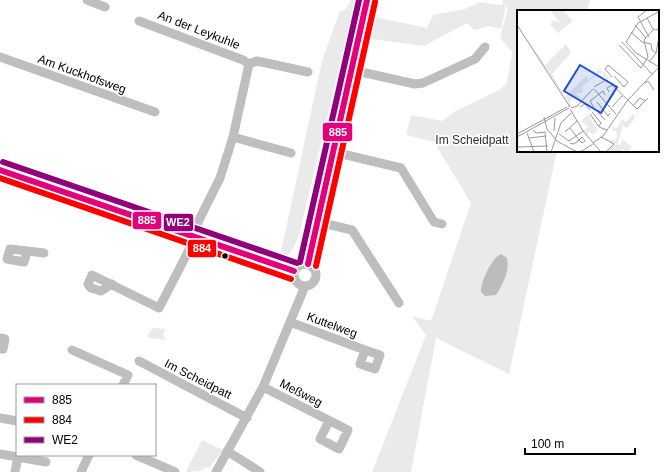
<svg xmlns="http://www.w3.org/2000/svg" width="669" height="472" font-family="Arial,sans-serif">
	<rect width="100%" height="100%" fill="#fff"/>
	<path fill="#eaeaea" d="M351,0H355L299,236L290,254L285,255L281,252L322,61L340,11L345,10Z
		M503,0H590L587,11H518V151H557L509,374L436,338L411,472H372L426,335L412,316L431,321L471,203L434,142L406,135L411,115L442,121L454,112L499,90L507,83L512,52L500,38L508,7L503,5L506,7L501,29L488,26L474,30L467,23L424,46L371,39L375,17L427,28L433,15L465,9L479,2L502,5Z
		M154,328L166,329L163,334L166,340L149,338L147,336L152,329Z
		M202,440L223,450L209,468L206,467L200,471L188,472L186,471Z"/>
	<path fill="#bcbcbc" d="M501,254L507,258C510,270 503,284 496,295L485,296L481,292C480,283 492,257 501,254Z"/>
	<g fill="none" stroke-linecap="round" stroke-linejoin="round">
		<path stroke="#bebebe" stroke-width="9" d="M87,0L105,7
			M0,57L155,112
			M249,64L257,61L308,72
			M352,70L415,84L423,83L475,59L485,47
			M233,137L291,153
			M334,152L401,168L434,222L442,224
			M0,170L294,271
			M318,222L352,230L399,303
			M27,252L24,262L7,259L10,249L44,253
			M294 275a11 11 0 1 1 22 0a11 11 0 1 1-22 0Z
			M308,264L367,0
			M112,284L101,291L91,288L88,284L92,275L159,308L190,248L199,220L220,178L233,137L249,64L243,60L139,21
			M290,322L365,350L360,364L375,369L380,355L365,350
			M0,338L5,339L3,349H0
			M72,350L128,375L123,385
			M139,361L247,418
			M263,387L269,390L348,430L339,449L320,439L329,421
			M0,418L17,421
			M227,451L260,472
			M0,454L46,462
			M136,455L175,472
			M15,472L18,456
			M81,472L89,455
			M216,472L263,387L305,286"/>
		<defs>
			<path id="bus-1" d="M0,170L294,271
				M308,264L367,0"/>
			<path id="bus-2" d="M0,178L291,279
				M316,266L375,2"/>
			<path id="bus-3" d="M3,162L297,263
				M300,262L359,0"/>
		</defs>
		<use href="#bus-1" stroke="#fff" stroke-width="9"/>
		<use href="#bus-2" stroke="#fff" stroke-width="9"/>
		<use href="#bus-3" stroke="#fff" stroke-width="9"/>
		<use href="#bus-1" stroke="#e3007b" stroke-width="6"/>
		<use href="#bus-2" stroke="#f00" stroke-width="6"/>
		<use href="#bus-3" stroke="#91007b" stroke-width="6"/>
	</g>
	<circle fill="#000" stroke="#fff" stroke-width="1.5" cx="225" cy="256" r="3.5"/>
	<g text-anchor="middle" stroke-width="3.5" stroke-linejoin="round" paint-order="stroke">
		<g font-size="12" fill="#000" stroke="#fff">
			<text transform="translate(199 30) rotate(21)" y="4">An der Leykuhle</text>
			<text transform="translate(82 74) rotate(20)" y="4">Am Kuckhofsweg</text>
			<text transform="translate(332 325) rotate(20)" y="4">Kuttelweg</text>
			<text transform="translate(198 379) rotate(27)" y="4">Im Scheidpatt</text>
			<text transform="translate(301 393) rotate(27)" y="4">Meßweg</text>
		</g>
		<g font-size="12" fill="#2f2f2f" stroke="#fff">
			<text x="472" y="144">Im Scheidpatt</text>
		</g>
	</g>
	<g transform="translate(517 10)">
		<rect width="142" height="142" fill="#fff"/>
		<path d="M33,0H46L56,11L41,23L33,14L37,10L43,13ZM0,14L28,55L49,34L54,43L35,64L48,87L69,66L72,70L82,59L93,68L90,70L85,62L81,64L65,76L66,83H58L65,89L57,87L53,92L55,97L51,98V93ZM120,99L123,102L110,118L106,115L100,135H104L105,129L115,137L110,142L106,139L104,142H90L97,134L93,132L94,129L98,131L100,127L99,121L95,120L96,117L100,118L105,109L109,112L117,103V108L122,102L119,101ZM71,105L81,120L76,125L73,122L69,125L66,121L71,117L64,111Z" fill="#eaeaea"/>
		<path fill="none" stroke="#999" stroke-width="1" d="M130,0L121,7L132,27M141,2L121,13L109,32L119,43L142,57M130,8L136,19L142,20M0,15L53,97M118,15L129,28M114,22L125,32L134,34L135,40L139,43M105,32L135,64M102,35L124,58L131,47L127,30L137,19M133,51L139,43L141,32M95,67L88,59L91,55L111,72L107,77L97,66M90,70L120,99L131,88M128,73L131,71L137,80M77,77L89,70M77,79L99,104M92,82L90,78L97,74M80,92L91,106L93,103M116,96L123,88L128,91M63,97L68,94L73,100M95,97L105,86M54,98L60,96L76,79M77,98L73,91L86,81L88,85M53,99L66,121L84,142M79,100L88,110M75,102L84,113L82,116M73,104L82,117L90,120M27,107L30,119L40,131L60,142M53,118L57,123L59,126L62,130L65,133L68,131L65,127L62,130H61L60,132L56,134L53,133M16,120L19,123L29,122M37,121L38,108M48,122L60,111M10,123L17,142M28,123L30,142M0,124L50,97M42,124L52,131L66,121M0,127L52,98M84,127L97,134L89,142M12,128L29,126M76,133L86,126L110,91L142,57M1,137L31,136M34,142L44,113L54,103M63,142L76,134"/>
		<path fill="#1d4ed8" fill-opacity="0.15" stroke="#1d4ed8" stroke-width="2" d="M63,55L100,77L84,103L47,81Z"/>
		<rect width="142" height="142" fill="none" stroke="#000" stroke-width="2"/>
	</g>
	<g stroke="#fff" stroke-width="1.5">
		<rect x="322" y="122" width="31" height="20" rx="4" fill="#e3007b"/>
		<rect x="132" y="211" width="30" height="19" rx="4" fill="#e3007b"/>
		<rect x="163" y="213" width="31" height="19" rx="4" fill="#91007b"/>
		<rect x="187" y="239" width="30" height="19" rx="4" fill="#f00"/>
	</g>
	<g font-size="11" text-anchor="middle" font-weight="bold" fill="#fff">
		<text x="338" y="136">885</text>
		<text x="147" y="224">885</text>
		<text x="178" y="226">WE2</text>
		<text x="202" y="252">884</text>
	</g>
	<rect x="16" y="384" width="140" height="72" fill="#ffffff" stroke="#999999"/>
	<rect x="24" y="397" width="20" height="6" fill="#e3007b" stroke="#999999"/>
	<text x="52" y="404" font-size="12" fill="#000000">885</text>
	<rect x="24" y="417" width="20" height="6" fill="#ff0000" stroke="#999999"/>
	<text x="52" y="424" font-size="12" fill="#000000">884</text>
	<rect x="24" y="437" width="20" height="6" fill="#91007b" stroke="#999999"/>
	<text x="52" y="444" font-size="12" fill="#000000">WE2</text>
	<path d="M525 448v6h110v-6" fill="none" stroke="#000000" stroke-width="2"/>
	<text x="531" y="448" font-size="12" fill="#000000" stroke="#ffffff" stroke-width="3" paint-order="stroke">100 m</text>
</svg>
